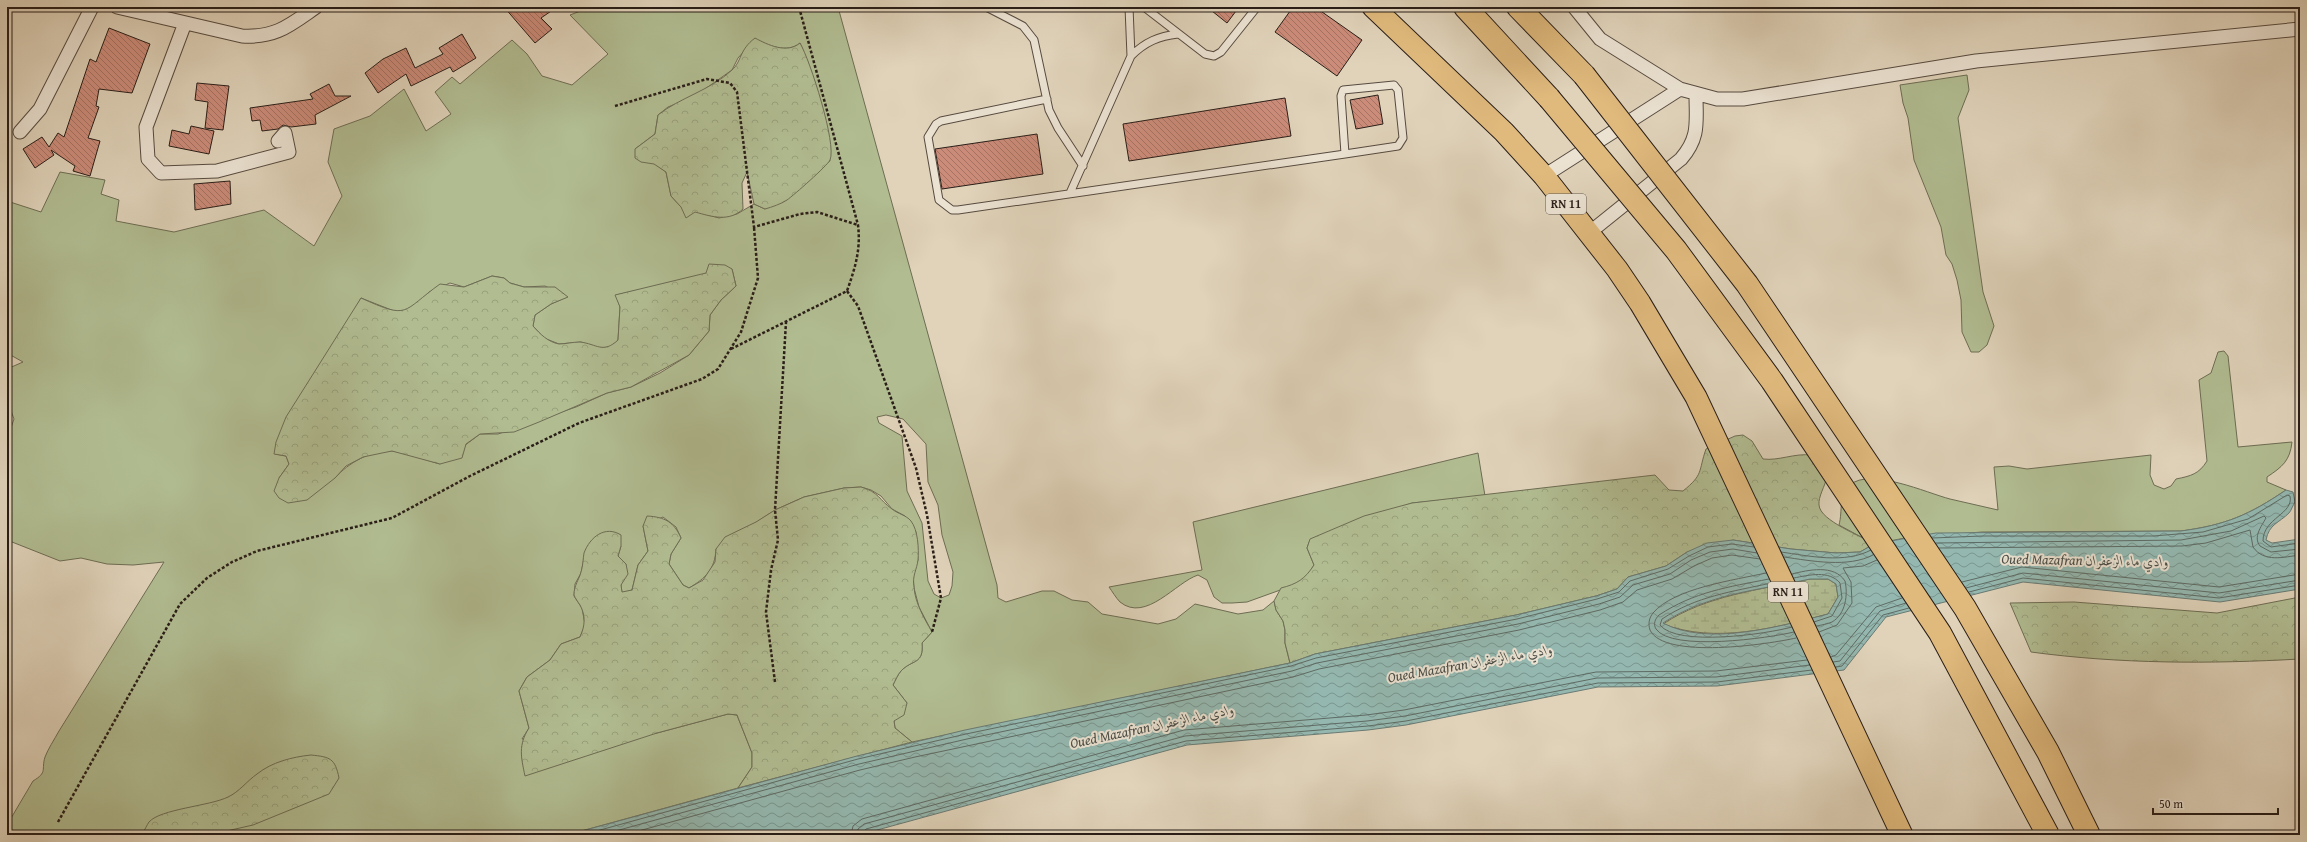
<svg xmlns="http://www.w3.org/2000/svg" width="2307" height="842" font-family="'Gentium Book Plus',Amiri,serif">
	<defs>
		<pattern id="forest-crowns" width="20" height="18" patternUnits="userSpaceOnUse"><rect width="20" height="18" fill="#b1bc91"/><path d="M2 6a3 3 0 1 1 6 0M12 15a3 3 0 1 1 6 0" fill="none" stroke="#98a17c"/></pattern>
		<pattern id="wetland-marsh" width="20" height="14" patternUnits="userSpaceOnUse"><rect width="20" height="14" fill="#b1bc91"/><path d="M1 5h8M5 5V1M11 12h8M15 12V8" fill="none" stroke="#98a17c"/></pattern>
		<pattern id="water-waves" width="16" height="10" patternUnits="userSpaceOnUse"><rect width="16" height="10" fill="#94b8b0"/><path d="M0 5q4-4 8 0t8 0" fill="none" stroke="#79958e"/></pattern>
		<pattern id="building-back-hatch" width="6" height="6" patternUnits="userSpaceOnUse"><rect width="6" height="6" fill="#cc8c7a"/><path d="M-1 5l2 2M0 0l6 6M5-1l2 2" fill="none" stroke="#a67263"/></pattern>
	</defs>
	<rect width="100%" height="100%" fill="#e0d3ba"/>
	<filter id="stains"><feTurbulence type="fractalNoise" baseFrequency=".005" numOctaves="4"/><feColorMatrix values="0 0 0 0 .2 0 0 0 0 .09 0 0 0 0 .02 0 0 0 .5 -.17"/></filter>
	<radialGradient id="worn" r=".72"><stop offset=".6" stop-color="#630" stop-opacity="0"/><stop offset="1" stop-color="#630" stop-opacity=".3"/></radialGradient>
	<path fill="#b1bc91" stroke="#6d6d54" fill-rule="evenodd" d="M591,7L611,9L616,7H838L997,585L998,598L1006,602L1042,591H1054L1072,600L1088,602L1102,614L1158,624L1176,619L1195,604L1238,614L1263,610L1274,601L1276,610L1283,621L1285,630V643L1290,663L912,742L895,728L894,720L907,703L893,685C895,681 898,674 901,671C912,659 924,665 922,643L932,632L919,607L914,588L913,574L918,560L916,532L905,516L892,509L881,496L871,490L861,487L844,488L804,497L775,510L716,549C715,569 706,578 689,588L683,585L669,564L671,554L681,538L676,527L663,517L643,526L648,551L638,565L632,590L622,593L621,585L626,564L618,556L621,546L585,553L581,573L575,584L574,596L582,608L585,625L580,637L561,644L550,660L527,677L519,691L529,728L522,739L657,733L728,714L737,715L752,753V767L738,788L567,835H7V825L33,781C48,772 41,770 45,757C48,749 54,740 59,731L164,562L133,565L107,564L81,558L60,561L7,540V439L14,419L7,400V369L23,362L7,353V201L41,212L60,172L105,180L101,194L119,200L116,221L174,232L264,210L314,246L342,196L328,162L334,129L370,116L404,89L426,131L451,114L435,92L452,77L460,84L512,40L527,54L542,76L572,85L608,54L570,15ZM755,39C767,45 787,54 800,43L816,86L830,161L765,209L754,204L737,214L719,218L681,207L671,196L666,172L635,149L655,134L658,115L668,107L695,96L732,70L738,58ZM732,269L736,286L721,300L710,315L709,331L689,355L660,373L631,387L607,393L576,407L498,434H480L440,464C425,460 408,453 392,451C371,450 348,463 335,478H279L289,464L286,456L275,454L361,298L394,311H404L418,303L429,292L450,283L464,287L492,276L504,278L510,283L524,287L545,286L567,297L551,304L535,315L533,326L544,338L559,344L581,342L598,348L611,347L618,340L620,307L616,295ZM886,415L903,419L926,444L928,482L938,505L942,535L953,572L952,586L949,595L941,598L934,594L928,581L922,523L907,491L902,436L879,423L877,417Z
		M1967,75L1969,90L1958,118L1983,292L1994,326L1987,345L1979,352H1971L1962,332L1961,300L1957,280L1952,264L1946,255L1941,227L1914,160L1908,118L1903,103L1900,85Z
		M2224,351L2228,356L2238,447L2292,442C2290,461 2282,467 2267,477V482L2286,490C2249,515 2226,525 2181,531L1982,532L1905,538L1874,544L1839,525C1843,510 1838,496 1850,485C1870,467 1927,493 1950,499C1966,503 1982,506 1998,510L1994,467L2009,466L2027,469L2151,455L2150,475L2154,485L2164,489L2171,486L2176,479C2191,476 2199,474 2207,461L2199,380L2211,373L2218,352Z
		M1478,453L1485,496L1412,503L1310,540L1307,548L1314,565L1307,576L1297,584L1247,602L1232,603H1222L1214,597L1207,580L1198,575C1176,582 1146,623 1120,602C1116,598 1112,591 1109,587L1202,570L1193,522Z"/>
	<path fill="url(#forest-crowns)" stroke="#6d6d54" d="M755,38C768,45 787,54 800,43C810,60 837,144 830,160C827,166 794,195 787,200C781,204 772,207 765,209L754,204L747,172L742,183L743,209C729,222 713,217 695,212L686,218L681,207L671,196L666,172L654,164L641,162L635,158V149L655,134L658,115C679,98 711,90 732,70C742,61 739,50 755,38Z
		M709,264L725,265L732,269L736,286L721,300L710,315L709,331L689,355L631,387L607,393L539,422L514,432L480,434L466,444L462,458L440,464L392,451L382,453L363,457L346,466L335,478L307,500L288,503L279,498L274,491L279,478L289,464L286,456L274,454L276,442L286,417L361,298C410,320 401,312 440,284L464,287L492,276L504,278L510,283L524,287H555L568,297L551,304L535,315L533,326C540,334 548,342 559,344C565,344 573,342 580,342C597,344 603,354 618,340L620,307L615,295L706,273Z
		M1743,435L1752,441L1763,459C1779,461 1794,453 1812,455L1827,477C1825,486 1818,497 1819,505C1820,521 1862,536 1874,544L1860,552L1836,553L1791,549L1733,540L1687,552L1666,566L1628,577L1617,589L1596,596L1516,615L1315,654L1290,663L1285,643V630L1283,621L1276,610L1274,601L1281,588C1297,584 1305,579 1314,565L1307,548L1310,539L1364,516L1412,503L1655,475L1669,490L1683,491C1704,474 1698,472 1706,449L1735,436Z
		M861,487C879,492 879,500 892,509C898,514 906,515 911,521C918,530 919,549 918,560C917,569 912,576 914,587C915,603 924,618 932,632L922,643C924,665 912,659 901,671C898,674 895,681 893,685L907,703L904,715L894,721L895,728L912,742L738,788L752,767V753L737,715L728,714L657,733L525,776C521,757 518,745 529,728L519,691L527,677L550,660L561,644L580,637C585,626 586,616 580,605C578,602 575,598 574,595C574,585 579,580 581,572C583,566 583,559 584,553C590,537 605,525 621,535V546L618,556L626,564L628,574L621,585L622,592L632,590L638,565L648,551L643,526L647,516C665,517 674,522 681,538L671,554L669,564L683,585L689,588L703,580L715,562L716,549L725,537L756,522L775,510L804,497L844,488Z
		M2300,597V659C2210,664 2120,664 2031,652L2010,603L2074,602L2217,613Z
		M311,755C330,757 335,758 339,778L329,794L253,825L209,835H144L143,833C145,829 147,825 149,822C160,809 210,806 228,797C239,792 247,781 257,774C272,762 292,757 311,755Z"/>
	<path fill="url(#wetland-marsh)" stroke="#6d6d54" d="M1810,579H1828L1836,584L1838,597L1828,614C1775,628 1715,644 1663,624C1707,595 1759,590 1810,579Z"/>
	<path fill="url(#water-waves)" stroke="#697a73" fill-rule="evenodd" d="M2286,490L2293,492L2295,502C2293,505 2291,511 2289,513C2279,523 2269,524 2266,540L2272,543L2300,539V589L2220,602L2023,582L1886,617L1844,670L1717,686L1598,687L1406,725L1368,730L1187,745L859,835H567L857,756L965,730L1290,663L1315,654L1516,615L1596,596L1617,589L1628,577L1666,566L1687,552L1707,543L1733,540L1791,549L1836,553L1860,552L1874,544L1936,533L2181,531C2226,525 2249,515 2286,490ZM1810,579H1828L1836,584L1838,597L1828,614C1781,626 1708,647 1663,623C1707,594 1759,590 1810,579Z"/>
	<g fill="none" stroke-linecap="round" stroke-linejoin="round">
		<path stroke="#5e6b64" stroke-width="1" d="M1932,538L1982,536H2153L2203,532L2248,519L2287,495L2290,496C2294,514 2263,518 2263,541L2271,547L2300,543
			M1936,543L2181,540L2231,531L2264,516L2266,518C2261,527 2253,537 2260,546L2271,552L2300,549
			M1939,548L2182,546L2206,543L2250,530L2253,547C2264,563 2284,557 2300,555
			M1781,552C1809,556 1845,564 1871,550
			M1784,557C1812,561 1848,568 1873,555
			M1766,573C1735,580 1674,588 1653,613C1649,618 1648,624 1650,630C1664,660 1770,644 1796,638
			M1792,574C1808,570 1834,564 1845,581C1848,594 1846,614 1832,622C1828,624 1821,625 1817,626
			M1794,578C1809,575 1829,570 1840,583L1842,598L1832,616L1814,622
			M1769,579C1728,587 1694,592 1659,615C1655,619 1653,624 1656,629C1672,652 1769,638 1794,632
			M1962,582L2022,567L2219,587L2300,574
			M1771,583C1731,592 1697,596 1662,619L1660,625C1677,647 1767,634 1792,627
			M1966,588L2023,573L2219,593L2300,580
			M1969,592L2023,578L2219,598L2300,585
			M1819,632L1837,625L1852,603L1851,582L1843,568L1863,566L1877,560
			M1831,657L1836,655L1876,607L1902,598
			M1833,662L1840,661L1880,611L1906,603
			M1836,667L1842,666L1883,615L1909,608
			M582,835L858,759L966,734L1291,666L1316,658L1517,619L1597,599L1619,592L1630,581L1668,569L1689,556L1708,547L1732,544L1754,547
			M601,835L859,764L967,739L1292,671L1317,663L1518,624L1599,604L1620,597L1633,585L1670,574L1691,560L1710,552L1733,549L1757,553
			M624,835L860,770L915,757L1293,677L1319,669L1519,630L1600,610L1623,602L1637,590L1672,579L1694,566L1712,558L1732,555L1760,559
			M851,835L853,826L862,819L1184,730L1366,715L1404,710L1596,672L1716,671L1807,660
			M857,835L858,829L864,824L1185,736L1367,721L1405,716L1597,678L1716,677L1810,665
			M862,835L866,829L1186,741L1368,726L1406,721L1598,683L1717,682L1812,670"/>
	</g>
	<path fill="url(#building-back-hatch)" stroke="#291e18" d="M504,7H557L541,18L552,29L535,43Z
		M1207,7H1239L1227,23Z
		M1293,7H1315L1362,40L1337,76L1275,32Z
		M109,28L150,44L132,93L99,89L96,106L99,107L88,138L100,141L90,176L73,171L75,166L51,150L54,155L35,168L23,149L42,137L49,147L58,133L64,137L90,59L96,62Z
		M462,34L476,58L453,72L450,67L411,86L406,74L378,93L365,73L383,59L406,48L415,68L443,54L439,48Z
		M197,83L229,86L223,130L205,128L208,102L195,100Z
		M329,84L335,96H351L315,115L316,124L291,127L283,125L278,129L262,131L260,120L252,121L250,108L313,99L310,94Z
		M1378,95L1383,124L1356,129L1350,100Z
		M1285,98L1291,136L1129,161L1123,124Z
		M191,126L214,131L209,154L169,146L172,130L189,134Z
		M1037,134L1043,174L942,189L935,149Z
		M230,181L231,204L195,210L194,184Z"/>
	<g fill="none" stroke-linecap="round" stroke-linejoin="round">
		<defs>
			<path id="lane" d="M986,7L1023,26L1034,40L1049,110L1058,128L1083,166
				M1144,7L1205,54L1214,56L1221,52L1257,7
				M1131,56C1145,42 1159,36 1178,34
				M1047,99L941,121L936,124L928,137L939,200L952,210H958L1345,154L1398,146L1403,138L1398,90L1394,85L1343,90L1341,96L1345,154
				M1070,193L1131,56L1129,7"/>
			<path id="street" d="M117,7L242,36C276,38 290,25 316,7
				M1574,7L1600,39L1680,89L1717,99H1743L1976,61L2300,29
				M185,23L146,127L148,159L161,173L217,171L289,152L285,133L278,141
				M20,132L40,109L92,7
				M1544,176L1680,89
				M1589,233L1681,159C1700,137 1696,122 1696,95"/>
			<path id="primary" d="M1373,7L1504,132L1544,176L1617,269L1640,303L1696,397L1902,835"/>
			<path id="highway" d="M1465,7L1549,98
				M1518,7L1584,75"/>
		</defs>
		<use href="#lane" stroke="#574b40" stroke-width="9"/>
		<use href="#street" stroke="#574b40" stroke-width="15"/>
		<use href="#primary" stroke="#291e18" stroke-width="23"/>
		<use href="#highway" stroke="#291e18" stroke-width="24"/>
		<path stroke="#291e18" stroke-width="2.5" stroke-dasharray="3 2" stroke-linecap="butt" d="M615,106L707,79L730,83L737,92L754,227L800,214L817,212L858,225
			M847,291L858,306L916,468L927,515L941,598L932,632
			M731,349L847,291C855,268 861,250 858,225L799,7
			M775,682L766,612L771,570L778,540L775,510L786,322
			M58,822L180,604L207,578L232,562L257,551L392,518L470,476L579,423L702,379L718,369L741,332L758,278L754,227"/>
		<use href="#lane" stroke="#ebe2d2" stroke-width="7"/>
		<use href="#street" stroke="#ebe2d2" stroke-width="13"/>
		<use href="#primary" stroke="#e0ba7d" stroke-width="21"/>
		<use href="#highway" stroke="#e0ba7d" stroke-width="22"/>
		<defs>
			<path id="highway-bridge" d="M1584,75L1747,284L1965,608L2048,752L2089,835
				M1549,98L1676,250L1772,381L1940,633L2048,835"/>
		</defs>
		<use href="#highway-bridge" stroke="#291e18" stroke-width="24" stroke-linecap="butt"/>
		<use href="#highway-bridge" stroke="#e0ba7d" stroke-width="22"/>
	</g>
	<g text-anchor="middle" stroke-width="4" stroke-linejoin="round" paint-order="stroke">
		<g fill="#ebe2d2" stroke="#635950" stroke-width="1">
			<rect x="1546" y="194" width="40" height="20" rx="3"/>
			<rect x="1768" y="582" width="40" height="20" rx="3"/>
		</g>
		<g font-size="12" font-weight="bold" fill="#291e18">
			<text x="1566" y="208">RN 11</text>
			<text x="1788" y="596">RN 11</text>
		</g>
		<g font-size="14" font-style="italic" fill="#494c46" stroke="#ebe2d2">
			<text transform="translate(2085 560) rotate(1)" y="5">Oued Mazafran وادي ماء الزعفران</text>
			<text transform="translate(1470 663) rotate(-10)" y="5">Oued Mazafran وادي ماء الزعفران</text>
			<text transform="translate(1152 726) rotate(-12)" y="5">Oued Mazafran وادي ماء الزعفران</text>
		</g>
	</g>
	<rect width="2307" height="842" fill="none" stroke="#e0d3ba" stroke-width="24"/>
	<rect x="8" y="8" width="2291" height="826" fill="none" stroke="#291e18" stroke-width="2"/>
	<rect x="12" y="12" width="2283" height="818" fill="none" stroke="#291e18"/>
	<path d="M2153 808v6h125v-6" fill="none" stroke="#291e18" stroke-width="2"/>
	<text x="2159" y="808" font-size="12" fill="#291e18" stroke="#ebe2d2" stroke-width="3" paint-order="stroke">50 m</text>
	<rect width="100%" height="100%" filter="url(#stains)"/>
	<rect width="100%" height="100%" fill="url(#worn)"/>
</svg>
